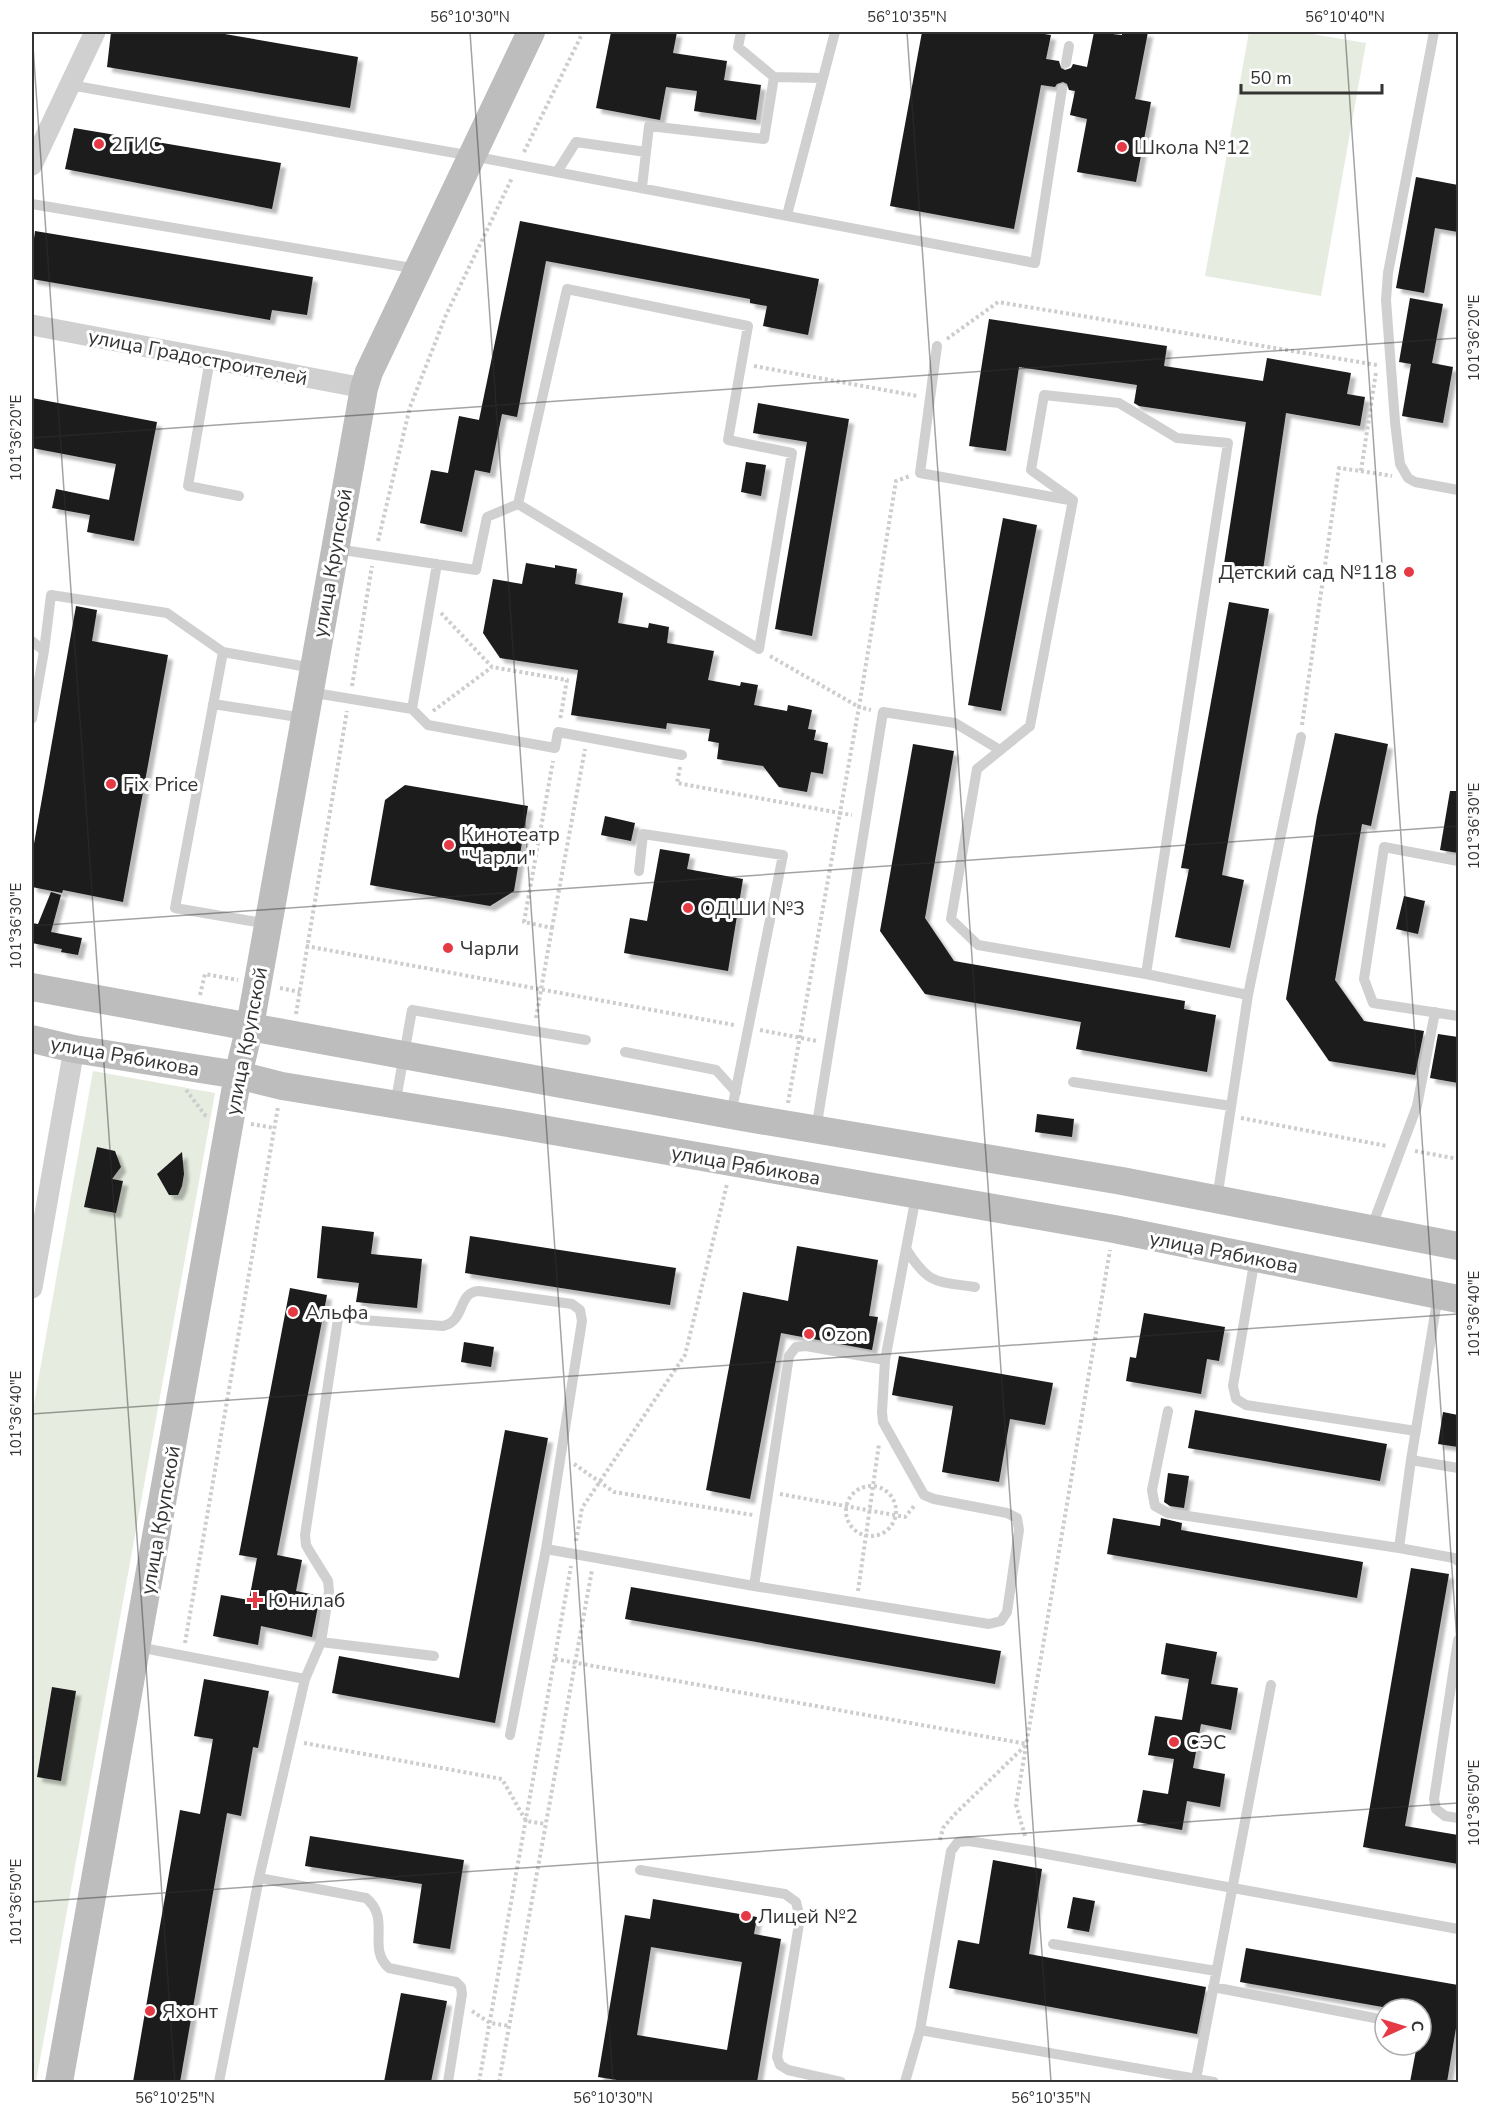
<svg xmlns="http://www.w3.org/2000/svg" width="1490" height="2114" font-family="'Nunito Sans',sans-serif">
	<defs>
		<filter id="shadow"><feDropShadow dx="5" dy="5" stdDeviation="1.5" flood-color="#0004"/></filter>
	</defs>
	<rect width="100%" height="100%" fill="#fff"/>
	<path fill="#e6ecdf" d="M1249,32H1300L1366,43L1321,296L1205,276Z
		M93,1071L215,1093L36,2082H32V1415Z"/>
	<path fill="#1a1a1a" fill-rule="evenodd" filter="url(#shadow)" d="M111,32H213L358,57L350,108L107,67Z
		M611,32H677L673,53L727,61L724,80L761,85L756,120L694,111L697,91L666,87L660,120L596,108Z
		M922,32H1031L1051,35L1046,59L1059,61L1061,68L1065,70L1071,68L1073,64L1087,67L1094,32L1122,35V32H1148L1135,99L1151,102L1136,182L1077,172L1087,119L1070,115L1075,91L1069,90L1067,84L1063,82L1057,84L1055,87L1041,85L1014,229L890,206Z
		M74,128L281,163L272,209L65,169Z
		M1416,177L1458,185V232L1435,228L1424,293L1396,288Z
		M520,221L819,279L808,335L763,326L767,306L750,303V299L546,261L517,417L502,414L490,473L475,470L462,532L420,523L431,470L448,473L459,416L479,420Z
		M35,231L313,277L307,315L272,310L270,320L32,279V254Z
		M1410,298L1443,304L1432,363L1453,367L1443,423L1402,416L1411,364L1399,362Z
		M989,319L1167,346L1164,366L1263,381L1267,358L1351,373L1347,394L1365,397L1360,426L1286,413L1263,570L1224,564L1246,422L1139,406L1134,403L1137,385L1019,367L1006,451L969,446Z
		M32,398L157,422L134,541L87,532L90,515L52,508L56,489L109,500L116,464L32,448Z
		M758,403L849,419L812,636L775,629L807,442L753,433Z
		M746,462L766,465L761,496L741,492Z
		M1003,518L1037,525L1001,711L968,705Z
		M526,563L555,568V565L577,569L575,584L623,593L618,623L648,628L649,623L669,627L667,643L714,651L708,680L740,686L741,682L758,685L754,705L787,711L788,705L812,710L808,729L816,730L814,740L828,743L823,774L811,772L807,792L779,787L763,766L717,759L719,743L708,741L710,729L667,723L666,729L571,715L578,670L500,658L483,633L493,579L522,584Z
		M1229,602L1269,609L1222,875L1244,880L1230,948L1175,937L1189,869L1181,868Z
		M76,606L97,610L92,641L168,655L123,902L63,890L62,893L32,887V855Z
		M1335,733L1388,744L1371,826L1362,824L1335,980L1364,1021L1424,1031L1415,1075L1329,1061L1286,999L1317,816Z
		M913,744L954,751L925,918L954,961L1185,1001L1184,1009L1216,1015L1207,1072L1076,1049L1081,1022L925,994L880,931Z
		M405,785L528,806L514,891L490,906L370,885L385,800Z
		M1450,791H1458V853L1440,850Z
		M605,816L635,823L631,841L601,835Z
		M660,849L690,854L687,869L743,879L728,971L624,953L630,918L647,921Z
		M51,892L61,895L51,932L82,938L78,955L61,952L62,949L32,943V923L38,924Z
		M1404,896L1425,901L1418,934L1396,929Z
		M1438,1034L1458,1037V1083L1430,1078Z
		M1037,1114L1074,1119L1072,1137L1035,1132Z
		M97,1147L115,1151L121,1167L112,1179L123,1181L116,1213L84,1207Z
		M182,1152L184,1174L182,1186L178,1195H169L157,1174Z
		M322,1226L374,1232L371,1254L422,1259L417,1308L356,1302L359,1283L317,1278Z
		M470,1236L676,1268L670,1305L465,1273Z
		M797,1246L878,1260L869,1316L878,1317L872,1350L781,1333L750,1499L706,1490L743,1292L788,1301Z
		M290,1288L327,1295L277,1555L302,1560L296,1591L320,1596L312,1637L261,1626L258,1645L213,1636L221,1595L249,1600L257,1558L239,1555Z
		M1144,1313L1225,1327L1219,1361L1207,1359L1201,1394L1126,1381L1130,1357L1136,1358Z
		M464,1342L494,1347L491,1367L461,1362Z
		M899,1356L1053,1383L1045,1425L1010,1419L999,1482L942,1472L953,1406L892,1395Z
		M1195,1410L1387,1444L1380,1481L1188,1448Z
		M1443,1412L1458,1415V1447L1438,1444Z
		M505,1430L548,1438L495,1723L332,1693L339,1656L459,1678Z
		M1168,1473L1189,1476L1184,1508L1170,1506L1164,1502Z
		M1113,1518L1160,1526L1161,1518L1182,1523L1181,1530L1363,1562L1357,1598L1107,1554Z
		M1411,1568L1449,1574L1405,1826L1458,1835V1864L1363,1847Z
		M631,1587L1001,1651L995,1684L625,1619Z
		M1166,1643L1217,1652L1211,1684L1238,1688L1231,1730L1201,1724L1193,1768L1225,1774L1220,1807L1187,1801L1182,1830L1137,1822L1143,1790L1168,1794L1174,1759L1148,1755L1155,1716L1182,1720L1189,1679L1161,1674Z
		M204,1679L269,1691L258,1748L253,1747L241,1816L227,1813L180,2082H133L180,1810L200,1814L213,1739L194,1736Z
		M52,1687L76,1691L61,1781L37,1777Z
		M310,1836L464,1860L450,1949L413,1943L422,1884L305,1866Z
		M993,1860L1042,1869L1029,1954L1206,1987L1197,2034L949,1988L958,1940L979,1944Z
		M1073,1897L1095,1901L1089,1932L1067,1928Z
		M653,1899L757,1917L754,1934L781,1939L757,2082H616L617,2080L598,2077L625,1915L650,1919ZM651,1947L742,1962L727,2050L637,2035Z
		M1246,1948L1458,1985V2016L1447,2082H1410L1417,2045H1421V2009H1394L1240,1982Z
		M401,1993L447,2001L431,2082H384Z"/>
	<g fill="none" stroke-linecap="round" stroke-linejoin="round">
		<path stroke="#cdcdcd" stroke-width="4" stroke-dasharray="3 3" stroke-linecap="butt" d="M524,152L583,32
			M947,339L998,302L1377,365
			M754,366L917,396
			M1361,471L1392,476
			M378,541L410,407L446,315L512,178
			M441,613L492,667L567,680L560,720
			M770,656L859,707L896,481L910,476
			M352,686L372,566
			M433,711L492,667
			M1302,725L1339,468L1361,471L1376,372
			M680,767L677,783L840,813L859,707L871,710
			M552,928L585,749
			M306,946L734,1025
			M280,988L300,992
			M200,995L205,974L238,980
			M296,1014L347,711
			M536,1018L552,928L524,922L553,761
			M760,1030L817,1041
			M186,1090L205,1115L208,1116
			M788,1103L840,813L852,815
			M1241,1118L1387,1146
			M251,1124L274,1128
			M1415,1151L1458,1159
			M574,1464L614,1492L753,1515
			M846 1511a25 25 0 1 1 50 0a25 25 0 1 1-50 0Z
			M780,1494L905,1517L915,1505
			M576,1541L582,1508L685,1355L727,1184
			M858,1591L879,1444
			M185,1643L278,1107
			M555,1659L1027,1744
			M304,1743L502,1779L526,1821L546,1824
			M1025,1836L1016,1805L1110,1250
			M940,1840L943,1828L954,1815L1027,1744
			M472,2011L490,2023L510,2026
			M479,2082L571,1566
			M499,2082L592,1570"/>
		<path stroke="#d0d0d0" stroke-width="10" d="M741,32L738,47L774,77
			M1434,32L1388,273L1386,300L1395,422L1400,464L1408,478L1415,482L1458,490
			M1066,63L1069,46
			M70,85L472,156L1035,263L1062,89
			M557,172L576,142L646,152
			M642,187L649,126L764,139L774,77L823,78
			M32,204L418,269
			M787,215L835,32
			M937,346L920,473L1069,500
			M210,359L188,486L239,496
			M336,549L476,570L487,517L518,504L567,289L748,326L728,440L792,453L759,649L518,504
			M32,641L44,651L32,719
			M44,651L51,595L167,613L223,652
			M309,692L412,709L437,564
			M213,704L304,718
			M412,709L428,725L555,748L558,732L682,755
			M1458,861L1384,847L1364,979L1373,1003L1458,1016
			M639,871L643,834L783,855L731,1114
			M268,924L175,908L223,652L313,668
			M1146,974L978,945L951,919L977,769L1030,726L1073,500L1031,470L1044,395L1119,403L1177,438L1228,443L1146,974L1248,995L1217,1199
			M1248,995L1301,737
			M625,1052L716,1070L736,1092
			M1073,1082L1231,1106
			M395,1105L412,1010L586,1040
			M816,1130L883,712L955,723L1000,750
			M1371,1229L1417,1106L1435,1012
			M906,1249C929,1285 935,1281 975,1287
			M1255,1258L1233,1386L1236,1399L1246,1405L1416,1431
			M1438,1295L1411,1460L1458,1468
			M1168,1411L1152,1490L1155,1506L1168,1513L1399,1548
			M1411,1460L1399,1548L1454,1558L1458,1561
			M546,1549L754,1586L989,1624L1001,1621L1007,1612L1019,1530L1017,1518L1007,1513L934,1499L924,1495L883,1422L882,1412L885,1360L916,1196
			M754,1586L789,1356L796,1347L806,1346L885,1360
			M1458,1640L1434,1799L1436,1809L1445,1816L1458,1818
			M321,1642L434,1656
			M138,1647L305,1679
			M640,1870L785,1894L796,1902L800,1918L777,2057L780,2065L788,2070L841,2082
			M259,1878L366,1898C392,1919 366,1948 389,1968L456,1982L461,1987L462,1994L448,2082
			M1053,1944L1216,1971
			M1213,1987L1385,2020
			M920,2030L1214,2082
			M1196,2079L1271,1685
			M219,2082L259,1878L305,1679L321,1642L329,1591L328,1581L310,1552L306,1545L305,1535L338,1319L341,1316L347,1315L362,1320L443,1326C466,1321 457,1292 479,1291L572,1304L580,1310L582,1321L546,1549L510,1735
			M905,2082L920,2030L951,1851L958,1842L969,1841L1030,1851L1458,1929"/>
		<path stroke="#d0d0d0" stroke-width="21" d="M32,165L95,32
			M32,325L364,388
			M32,1288L74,1049"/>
		<path stroke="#bdbdbd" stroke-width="28" d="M32,987L742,1117L1122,1181L1458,1246
			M32,1039L74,1049L238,1075L282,1086L508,1123L1114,1229L1458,1299
			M59,2082L238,1075L250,1026L364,388L369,372L531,32"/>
	</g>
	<path fill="none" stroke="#333" stroke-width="1.5" stroke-opacity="0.45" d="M32,32L175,2082M470,32L613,2082M907,32L1051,2082M1345,32L1458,1656M32,438L1458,338M32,926L1458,826M32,1414L1458,1314M32,1902L1458,1803"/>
	<g fill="#e63946" stroke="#fff" stroke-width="2">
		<circle cx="99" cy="144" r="6"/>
		<circle cx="1122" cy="147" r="6"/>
		<circle cx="1409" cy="572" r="6"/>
		<circle cx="111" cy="784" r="6"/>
		<circle cx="449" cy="845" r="6"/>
		<circle cx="688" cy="908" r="6"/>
		<circle cx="448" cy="948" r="6"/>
		<circle cx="293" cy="1312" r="6"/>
		<circle cx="809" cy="1334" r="6"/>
		<path d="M252 1591h6v6h6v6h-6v6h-6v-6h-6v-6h6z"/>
		<circle cx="1174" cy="1742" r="6"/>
		<circle cx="746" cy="1916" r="6"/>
		<circle cx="150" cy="2011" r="6"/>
	</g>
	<g text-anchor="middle" stroke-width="6" stroke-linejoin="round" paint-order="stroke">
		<g font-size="20" fill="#333" stroke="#fff" text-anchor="start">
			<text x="111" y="151">2ГИС</text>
			<text x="1134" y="154">Школа №12</text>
			<text x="1397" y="579" text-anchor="end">Детский сад №118</text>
			<text x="123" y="791">Fix Price</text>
			<text x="461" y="841">Кинотеатр<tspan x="461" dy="23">"Чарли"</tspan></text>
			<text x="700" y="915">ОДШИ №3</text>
			<text x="460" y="955">Чарли</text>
			<text x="305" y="1319">Альфа</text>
			<text x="821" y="1341">Ozon</text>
			<text x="268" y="1607">Юнилаб</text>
			<text x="1186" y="1749">СЭС</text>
			<text x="758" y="1923">Лицей №2</text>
			<text x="162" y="2018">Яхонт</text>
		</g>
		<g font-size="20" fill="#333" stroke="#fff">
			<text transform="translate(198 357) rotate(11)" y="7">улица Градостроителей</text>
			<text transform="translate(332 563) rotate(-80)" y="7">улица Крупской</text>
			<text transform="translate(246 1041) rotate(-79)" y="7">улица Крупской</text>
			<text transform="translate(125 1056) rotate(10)" y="7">улица Рябикова</text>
			<text transform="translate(746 1165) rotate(10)" y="7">улица Рябикова</text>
			<text transform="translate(1224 1252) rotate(11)" y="7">улица Рябикова</text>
			<text transform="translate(160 1520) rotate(-80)" y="7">улица Крупской</text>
		</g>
	</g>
	<rect width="1490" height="2114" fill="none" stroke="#ffffff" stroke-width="66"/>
	<g transform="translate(1403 2027) rotate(86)"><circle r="28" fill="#ffffff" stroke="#adadad" stroke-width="1.5"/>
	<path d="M0-4.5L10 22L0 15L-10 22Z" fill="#e63946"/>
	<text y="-9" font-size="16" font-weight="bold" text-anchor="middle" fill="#333333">С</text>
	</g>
	<path d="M1241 84v9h141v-9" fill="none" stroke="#333333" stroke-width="3"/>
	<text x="1250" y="84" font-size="18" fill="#333333" stroke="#ffffff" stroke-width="4.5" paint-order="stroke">50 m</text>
	<rect x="33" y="33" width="1424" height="2048" fill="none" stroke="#333" stroke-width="2"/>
	<g font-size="15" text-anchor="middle" fill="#333">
		<text x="470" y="22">56°10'30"N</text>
		<text x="907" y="22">56°10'35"N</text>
		<text x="1345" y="22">56°10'40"N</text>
		<text transform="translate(1474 338) rotate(-90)" y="5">101°36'20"E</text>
		<text transform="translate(16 438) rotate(-90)" y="5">101°36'20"E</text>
		<text transform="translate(1474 826) rotate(-90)" y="5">101°36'30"E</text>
		<text transform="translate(16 926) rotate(-90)" y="5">101°36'30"E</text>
		<text transform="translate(1474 1314) rotate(-90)" y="5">101°36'40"E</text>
		<text transform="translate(16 1414) rotate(-90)" y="5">101°36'40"E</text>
		<text transform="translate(1474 1803) rotate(-90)" y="5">101°36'50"E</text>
		<text transform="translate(16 1902) rotate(-90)" y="5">101°36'50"E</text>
		<text x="175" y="2103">56°10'25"N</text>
		<text x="613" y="2103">56°10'30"N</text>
		<text x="1051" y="2103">56°10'35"N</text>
	</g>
</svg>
